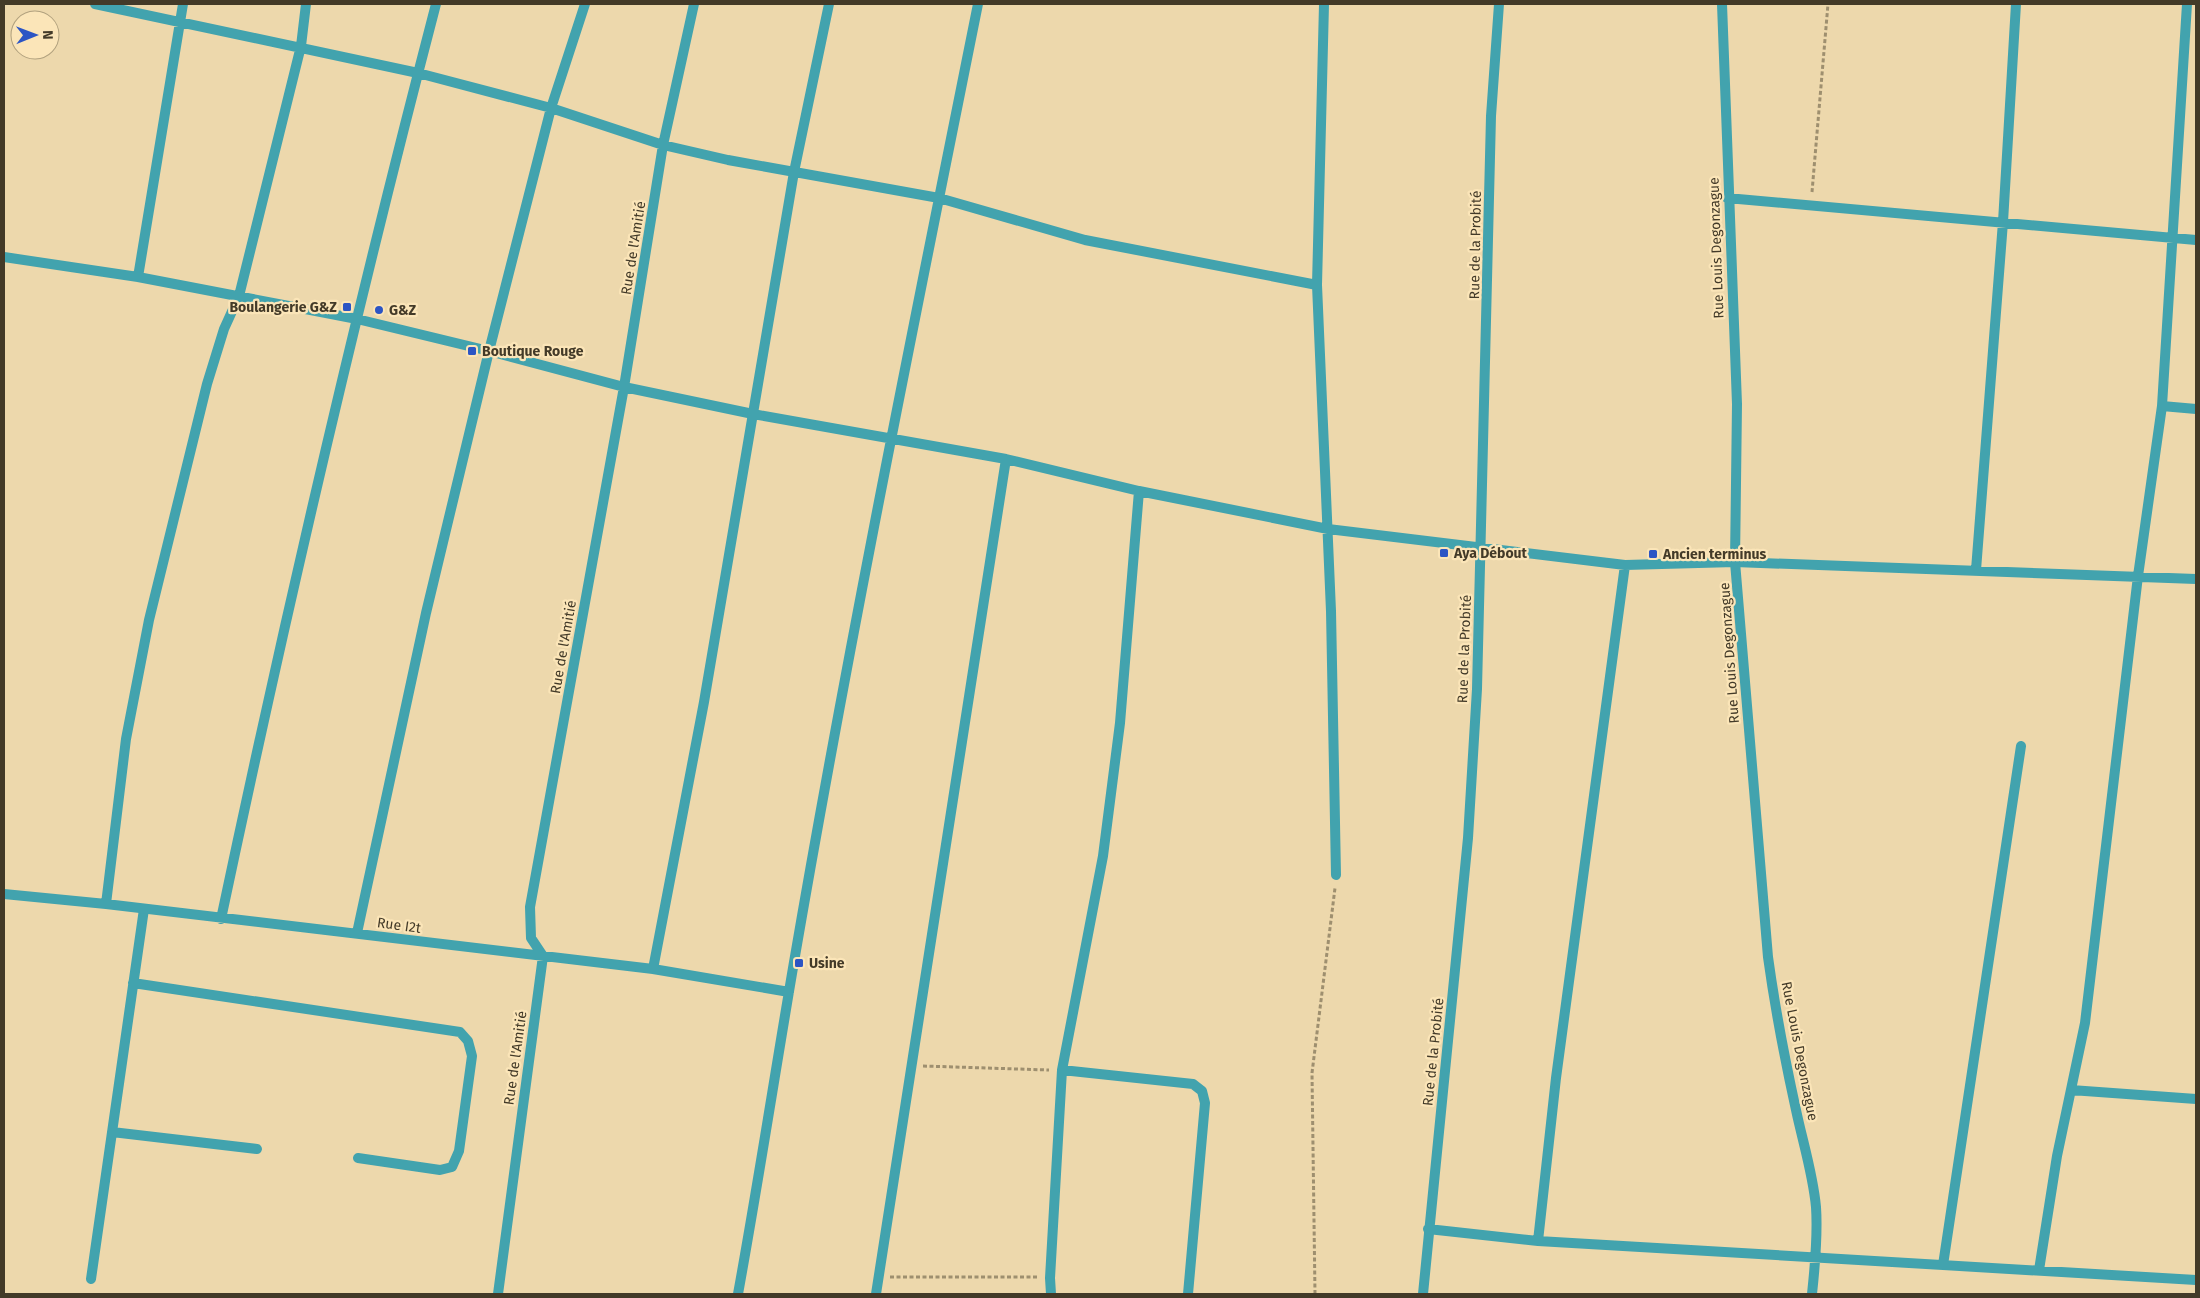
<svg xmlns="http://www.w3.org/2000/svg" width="2200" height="1298" font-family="'Fira Sans',sans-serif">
	<rect width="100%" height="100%" fill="#edd8ac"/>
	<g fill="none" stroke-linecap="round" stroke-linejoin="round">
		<path stroke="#9e8f6f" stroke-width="3" stroke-dasharray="4 2.5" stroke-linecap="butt" d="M1812,192L1828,4
			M923,1066L1049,1070
			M890,1277H1037
			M1315,1294L1312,1073L1335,888"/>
		<path stroke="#42a3ae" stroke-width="10" d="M133,983L460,1032L468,1041L472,1056L459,1151L452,1167L440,1170L358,1158
			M112,1132L257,1149
			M91,1279L144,909"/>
		<path stroke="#42a3ae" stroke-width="10" d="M95,4L418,73L551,108L663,145L728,160L939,198L1085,240L1317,285
			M1324,4L1317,285L1331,611L1336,875
			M1722,4L1737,404L1735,562L1768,957C1775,1008 1785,1060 1796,1110C1803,1143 1813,1174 1816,1207C1818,1236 1815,1266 1812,1294
			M1727,198L2196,240
			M4,257L138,277L357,319L489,351L624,387L753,414L1006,459L1139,491L1328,529L1625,565L1735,562L2196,579
			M138,277L183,4
			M2162,406L2196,409
			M1976,570L2003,222L2016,4
			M4,894L106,904L653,969L789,992
			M106,904L126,739L149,620L207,384L224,329L239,296L301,46L306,4
			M221,919C286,612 357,307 436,4
			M357,933L426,613L489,351L551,108L585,4
			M653,969L704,702L794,172L829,4
			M1062,1070L1193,1084L1202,1091L1205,1103L1188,1294
			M2071,1090L2196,1099
			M1428,1229L1538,1241L1556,1078L1625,565
			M1538,1241L2196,1280
			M1943,1265L2021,746
			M2039,1270L2057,1156L2085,1023L2138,576L2162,406L2187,4
			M498,1294L543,956L531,938L530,907L624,387L663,145L694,4
			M738,1294C758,1184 775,1073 794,962C849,642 914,323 978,4
			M876,1294L1006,459
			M1051,1294L1050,1278L1062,1070L1103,856L1120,723L1139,491
			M1423,1294L1468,838L1477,689L1491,116L1499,4"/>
	</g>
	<g fill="#2c55c4" stroke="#fbe5b8" stroke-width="2">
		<rect x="342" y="302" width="10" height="10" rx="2.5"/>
		<circle cx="379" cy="310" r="5"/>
		<rect x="467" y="346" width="10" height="10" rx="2.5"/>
		<rect x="1439" y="548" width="10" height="10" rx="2.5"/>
		<rect x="1648" y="549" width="10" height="10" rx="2.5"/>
		<rect x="794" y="958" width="10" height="10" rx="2.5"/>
	</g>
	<g text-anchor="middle" stroke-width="4.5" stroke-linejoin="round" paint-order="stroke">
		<g font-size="14" fill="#433a28" stroke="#fbe5b8">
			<text transform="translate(1475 245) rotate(-89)" y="5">Rue de la Probité</text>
			<text transform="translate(633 248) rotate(-81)" y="5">Rue de l'Amitié</text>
			<text transform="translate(1716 248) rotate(-92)" y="5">Rue Louis Degonzague</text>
			<text transform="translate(563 647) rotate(-80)" y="5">Rue de l'Amitié</text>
			<text transform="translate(1464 649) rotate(-88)" y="5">Rue de la Probité</text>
			<text transform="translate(1729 653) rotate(-94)" y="5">Rue Louis Degonzague</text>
			<text transform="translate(399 925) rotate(8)" y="5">Rue I2t</text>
			<text transform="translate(1800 1051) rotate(79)" y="5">Rue Louis Degonzague</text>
			<text transform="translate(1433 1052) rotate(-84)" y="5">Rue de la Probité</text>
			<text transform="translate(515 1058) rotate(-82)" y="5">Rue de l'Amitié</text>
		</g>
		<g font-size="14" font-weight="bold" fill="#433a28" stroke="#fbe5b8" text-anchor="start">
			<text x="337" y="312" text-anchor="end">Boulangerie G&amp;Z</text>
			<text x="389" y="315">G&amp;Z</text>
			<text x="482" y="356">Boutique Rouge</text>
			<text x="1454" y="558">Aya Débout</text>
			<text x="1663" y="559">Ancien terminus</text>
			<text x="809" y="968">Usine</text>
		</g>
	</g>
	<rect width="2200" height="1298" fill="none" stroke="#433a28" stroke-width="10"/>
	<g transform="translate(35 35) rotate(89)"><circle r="24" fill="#fbe5b8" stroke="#b1a17e"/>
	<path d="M0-4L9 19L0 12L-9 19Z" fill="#2c55c4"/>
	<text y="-8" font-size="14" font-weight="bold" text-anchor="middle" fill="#433a28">N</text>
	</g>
</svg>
